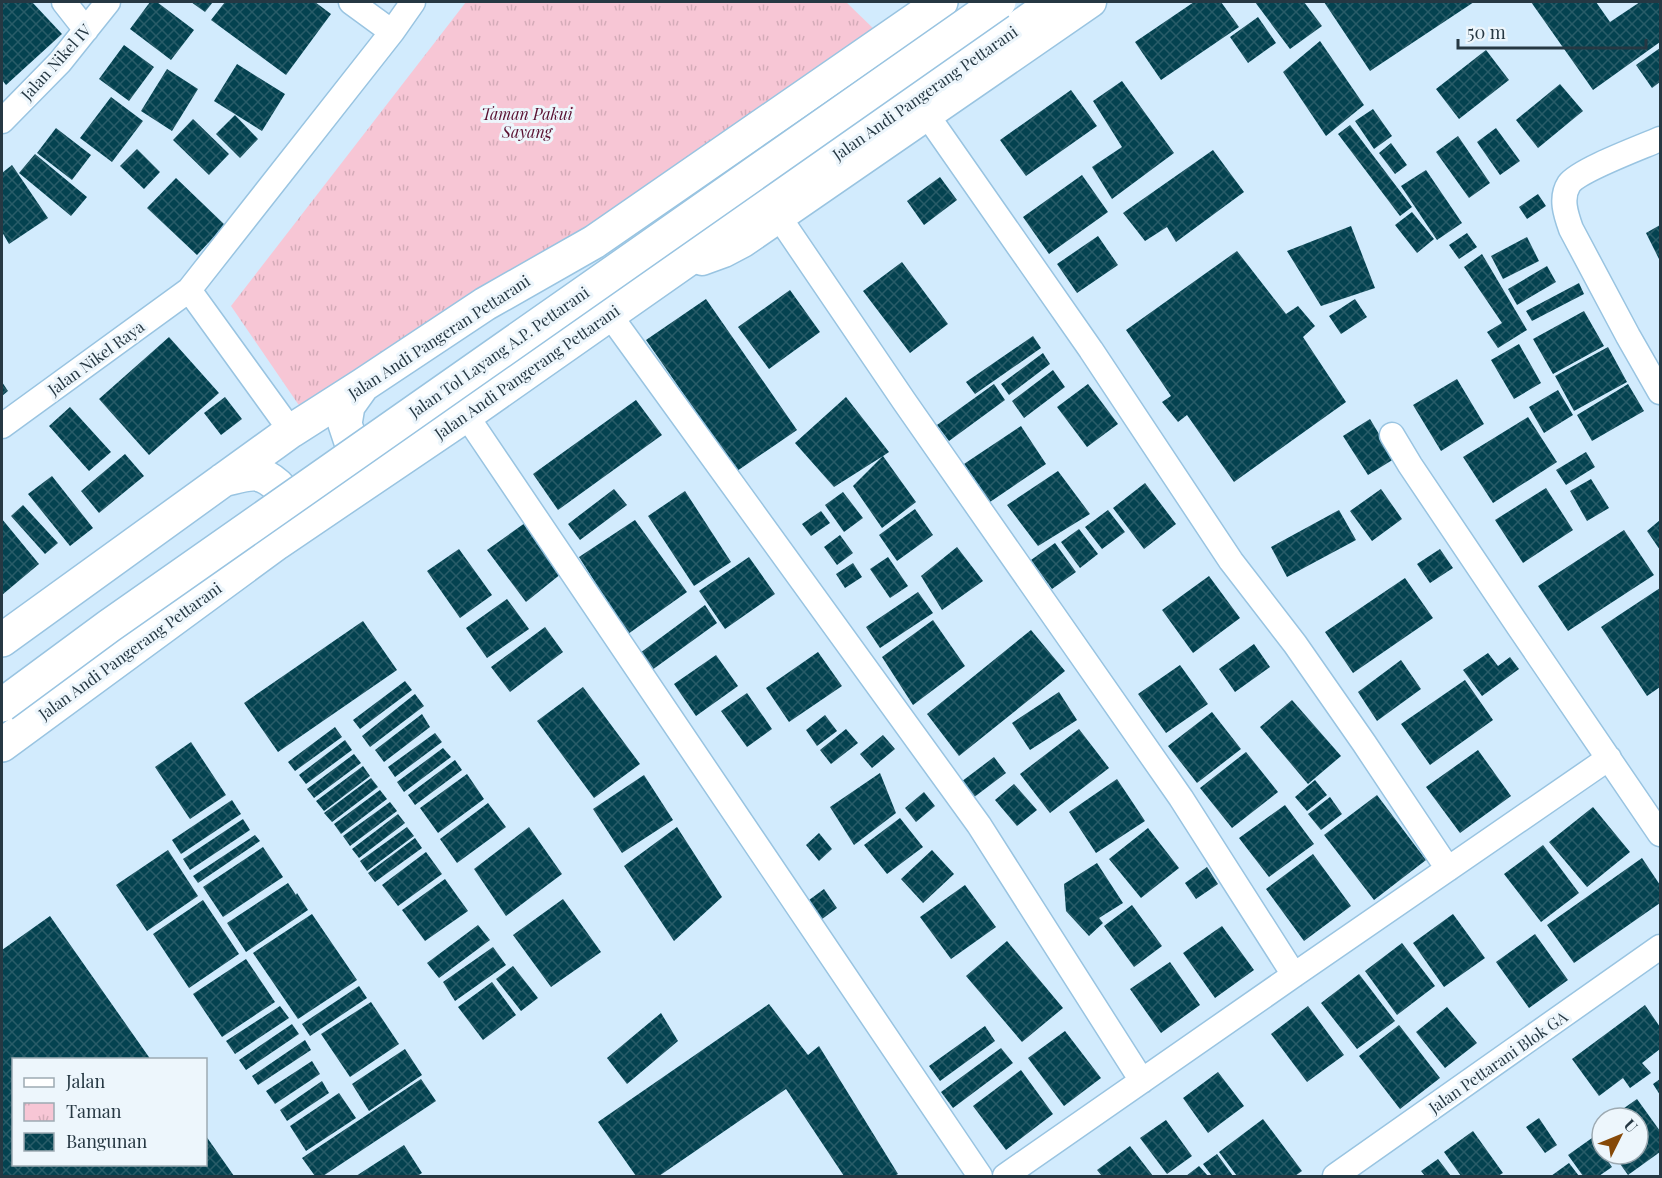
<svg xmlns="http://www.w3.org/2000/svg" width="1662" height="1178" font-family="'Playfair Display',serif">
	<defs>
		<pattern id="park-tufts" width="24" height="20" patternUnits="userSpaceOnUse" patternTransform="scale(1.5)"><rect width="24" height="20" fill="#f7c6d5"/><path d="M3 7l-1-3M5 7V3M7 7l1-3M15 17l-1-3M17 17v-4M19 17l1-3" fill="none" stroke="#d4abb8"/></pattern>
		<pattern id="building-cross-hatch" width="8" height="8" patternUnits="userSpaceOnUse" patternTransform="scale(1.5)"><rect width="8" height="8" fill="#044250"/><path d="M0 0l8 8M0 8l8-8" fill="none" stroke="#295c68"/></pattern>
	</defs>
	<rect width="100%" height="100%" fill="#d2ebfd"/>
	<path fill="url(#park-tufts)" d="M466,2H846L877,32L309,420L231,306Z"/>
	<path fill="url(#building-cross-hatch)" d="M2,2H32L62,34L6,85L2,80Z
		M150,2H157L194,30L171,60L130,29Z
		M191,2H213L205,12Z
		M225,2H315L331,14L286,75L211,20Z
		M1194,2H1221L1239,27L1161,80L1135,42Z
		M1255,2H1304L1322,26L1290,49Z
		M1324,2H1474L1370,71Z
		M1531,2H1596L1610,22L1640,2H1660V42L1593,90Z
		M1258,17L1276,43L1248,63L1230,37Z
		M1320,41L1364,105L1326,136L1283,72Z
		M124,45L154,67L129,101L99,79Z
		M1660,48V82L1652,88L1636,65Z
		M1486,50L1509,80L1459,119L1436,89Z
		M237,64L285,94L262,131L214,101Z
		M167,69L198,89L172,131L141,111Z
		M1122,81L1174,153L1112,199L1092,167L1122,147L1093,101Z
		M1560,84L1583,111L1538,148L1516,120Z
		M1071,90L1097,126L1026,176L1000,140Z
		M111,97L143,121L112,162L80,138Z
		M1373,109L1392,136L1374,149L1355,121Z
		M235,115L258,139L240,158L216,134Z
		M193,119L229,154L209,175L173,140Z
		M1350,125L1412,207L1400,216L1338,134Z
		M56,128L91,155L72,180L37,153Z
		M1496,128L1520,161L1500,175L1477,142Z
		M1458,136L1490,183L1469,198L1436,152Z
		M1391,143L1407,165L1395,174L1379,153Z
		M137,149L160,172L144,189L120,166Z
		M1213,150L1244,192L1176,242L1167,227L1145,241L1123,213Z
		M35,154L87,197L71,216L19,173Z
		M12,165L48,218L9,244L2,232V173Z
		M1426,170L1462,223L1437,240L1401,186Z
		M1082,175L1108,212L1049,254L1023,217Z
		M940,177L957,200L924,225L907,201Z
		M176,178L225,225L197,255L147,208Z
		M1538,194L1546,206L1527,219L1519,207Z
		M1412,212L1434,239L1417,253L1395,225Z
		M1660,225V261L1646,233Z
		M1351,226L1375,288L1321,306L1287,251Z
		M1467,233L1477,247L1459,259L1449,245Z
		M1098,236L1118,265L1077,293L1057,264Z
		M1527,237L1539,261L1503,279L1491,256Z
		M1237,251L1286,314L1298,306L1315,326L1303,337L1346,402L1234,482L1187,415L1178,422L1162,402L1171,396L1126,330Z
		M1482,254L1527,330L1498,348L1487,332L1502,323L1464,267Z
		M902,262L948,324L910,353L863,291Z
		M1547,266L1556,282L1517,305L1508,289Z
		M1579,283L1584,294L1532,321L1526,311Z
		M790,290L820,332L769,369L738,327Z
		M706,299L797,430L737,471L646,340Z
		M1355,299L1367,317L1341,334L1329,316Z
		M1584,311L1604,346L1553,374L1533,339Z
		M1033,336L1041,348L975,394L966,382Z
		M169,337L219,393L149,455L99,399Z
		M1519,344L1541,383L1514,399L1491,360Z
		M1608,347L1627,382L1574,411L1555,376Z
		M1043,353L1050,364L1009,395L1001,384Z
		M1053,370L1065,387L1024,418L1012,401Z
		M1457,379L1484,424L1441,451L1413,405Z
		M2,382L8,391L2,396Z
		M994,384L1005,400L949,441L937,425Z
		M1088,384L1118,424L1087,447L1057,407Z
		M1628,384L1644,411L1592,441L1577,415Z
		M1558,390L1573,415L1544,433L1529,407Z
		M225,397L242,419L221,435L204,413Z
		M846,397L889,452L883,456L916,502L882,528L853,486L883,456L834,487L795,443Z
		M636,400L662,435L558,510L533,474Z
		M70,407L111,452L89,471L49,426Z
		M1528,417L1557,462L1493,503L1463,457Z
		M1370,419L1394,459L1368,475L1343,436Z
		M1021,426L1046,464L990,502L964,464Z
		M1586,452L1595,467L1566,485L1556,470Z
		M125,454L144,476L99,513L81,491Z
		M1058,471L1090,514L1038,546L1007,505Z
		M52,476L93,528L70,546L28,494Z
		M1591,479L1609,508L1587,521L1570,491Z
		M1145,483L1176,524L1144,549L1113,508Z
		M1546,488L1573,530L1523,563L1495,520Z
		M614,489L627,505L580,540L568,524Z
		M1381,489L1402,519L1372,541L1350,511Z
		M685,491L731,562L694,586L648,516Z
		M843,492L863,518L844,532L825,505Z
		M23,505L58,543L45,554L11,516Z
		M915,509L933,535L897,561L879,535Z
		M1108,510L1125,532L1102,549L1085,527Z
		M1339,510L1356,540L1287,577L1271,547Z
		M821,511L830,523L811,536L802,524Z
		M2,519L39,564L2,595Z
		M635,520L687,592L628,634L579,557Z
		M1660,520V550L1647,531Z
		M525,523L562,573L526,602L487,550Z
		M1079,529L1098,554L1080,568L1061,542Z
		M1624,530L1654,575L1568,631L1538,586Z
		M840,535L853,553L837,565L824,547Z
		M1055,543L1076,572L1052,589L1031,560Z
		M957,547L983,581L942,610L921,576Z
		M459,549L492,595L460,618L427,571Z
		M1440,549L1453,568L1430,583L1417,564Z
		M749,557L775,594L725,629L699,591Z
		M888,557L908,586L890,598L870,569Z
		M853,563L862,577L845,588L836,574Z
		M1209,576L1240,618L1193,653L1162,610Z
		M1405,578L1433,618L1353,673L1325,632Z
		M1660,588V687L1647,696L1601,627Z
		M918,592L933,613L880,648L866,627Z
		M507,599L529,629L487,658L466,628Z
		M705,605L717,623L652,670L640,653Z
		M933,620L965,666L913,705L882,657Z
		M363,621L397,670L278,752L244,703Z
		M545,627L563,652L510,692L491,667Z
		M1031,630L1065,671L959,756L927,714Z
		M1254,644L1270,667L1235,692L1219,669Z
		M818,652L842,686L789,722L766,688Z
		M1488,653L1498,666L1510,657L1519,669L1482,696L1463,670Z
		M716,655L738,686L696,716L674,684Z
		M1401,660L1421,689L1377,721L1358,692Z
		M1180,665L1208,704L1166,733L1138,694Z
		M1465,680L1493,720L1430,765L1401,724Z
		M405,681L412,690L360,729L353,720Z
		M583,687L640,764L594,798L537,721Z
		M1059,692L1077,720L1030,750L1012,723Z
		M747,693L772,729L747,747L721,711Z
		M415,694L424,706L370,747L362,736Z
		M1292,700L1341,756L1308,784L1260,727Z
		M1212,712L1241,749L1197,783L1168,746Z
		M422,714L430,727L384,762L375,750Z
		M825,715L837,731L817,746L806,730Z
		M335,727L342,737L295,771L288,762Z
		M846,729L858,743L831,764L820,750Z
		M1079,729L1109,768L1050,813L1020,774Z
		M435,733L442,742L395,777L388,767Z
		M883,735L895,749L872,768L860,754Z
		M345,740L352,750L306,784L299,775Z
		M191,742L226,795L190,819L155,767Z
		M443,748L451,757L404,792L397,782Z
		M1478,750L1511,796L1460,833L1426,787Z
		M1246,752L1278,792L1232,828L1200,788Z
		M354,754L361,763L314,798L307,789Z
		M994,757L1006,773L969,801L957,785Z
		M455,760L462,770L415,805L408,795Z
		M363,766L370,776L324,811L316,801Z
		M880,773L896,813L854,845L830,807Z
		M467,774L484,799L438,833L420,808Z
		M644,775L673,820L622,853L593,809Z
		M371,778L378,787L332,822L324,813Z
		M1117,779L1145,821L1096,853L1069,812Z
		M1315,780L1327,795L1307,811L1295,797Z
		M1014,784L1037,810L1017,826L995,800Z
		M380,790L387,799L341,834L334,824Z
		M924,792L935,806L916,822L905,808Z
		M1377,795L1426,860L1374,900L1324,835Z
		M1330,797L1342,814L1321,830L1308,814Z
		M232,800L241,814L181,854L172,840Z
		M390,802L397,811L350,846L343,836Z
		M488,803L506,827L457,863L440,839Z
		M1285,805L1314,844L1269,877L1239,838Z
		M1593,807L1630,852L1587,887L1549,842Z
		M398,814L405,823L359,858L352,849Z
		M900,818L923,847L887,874L864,845Z
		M243,819L250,830L190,870L183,859Z
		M407,827L414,836L367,871L360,861Z
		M529,827L562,874L506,916L474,869Z
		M677,827L722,897L674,941L624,866Z
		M1148,828L1179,868L1141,898L1109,859Z
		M819,833L832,849L819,861L806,845Z
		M255,835L260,841L198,883L193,876Z
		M415,838L422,848L375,882L368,873Z
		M1543,845L1579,893L1541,922L1504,874Z
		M263,847L283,877L223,917L203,887Z
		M168,850L198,896L147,931L116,885Z
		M932,850L954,874L923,903L901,879Z
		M426,852L442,874L398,906L382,885Z
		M1313,854L1351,906L1304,941L1266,889Z
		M1642,858L1660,885V903L1574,963L1547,925Z
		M1097,863L1123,903L1099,918L1103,923L1089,936L1066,911L1064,884Z
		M1207,867L1218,884L1196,899L1185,883Z
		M445,879L468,911L425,941L402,910Z
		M288,883L296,895L297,893L308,910L246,952L227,923Z
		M965,885L996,927L951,959L920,917Z
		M824,889L837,908L818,922L805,903Z
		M563,899L601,952L551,987L513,935Z
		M203,900L239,954L189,988L153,934Z
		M1132,905L1162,946L1134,967L1104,926Z
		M312,914L357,980L298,1019L253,953Z
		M1453,914L1485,958L1444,987L1413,943Z
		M50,916L151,1060H14V1164H206V1136L234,1176H2V950Z
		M478,925L490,940L439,978L427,963Z
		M1222,926L1254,970L1215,998L1183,953Z
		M1535,934L1568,980L1529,1008L1496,962Z
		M1007,941L1063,1008L1022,1042L966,976Z
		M1402,943L1435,986L1397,1015L1365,971Z
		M493,947L506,965L455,1001L443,982Z
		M246,959L275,1002L222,1037L193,994Z
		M1170,962L1200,1005L1161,1033L1130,989Z
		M513,966L538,998L521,1011L496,979Z
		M1359,974L1395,1021L1357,1049L1321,1003Z
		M492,982L516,1015L483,1040L458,1007Z
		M359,986L367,998L310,1036L302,1024Z
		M371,1002L399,1044L350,1077L321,1034Z
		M769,1004L808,1055L819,1046L898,1174L894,1176H844L786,1089L659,1176H636L598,1122Z
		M1645,1005L1660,1027V1049L1642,1063L1651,1073L1630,1088L1623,1078L1599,1096L1572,1059Z
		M280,1006L289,1018L235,1054L226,1041Z
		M1308,1006L1344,1055L1307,1082L1271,1034Z
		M1447,1007L1477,1043L1445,1068L1416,1032Z
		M661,1013L678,1041L627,1084L607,1058Z
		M292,1024L299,1034L246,1070L239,1060Z
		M1399,1025L1440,1078L1400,1109L1359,1056Z
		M985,1026L995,1041L940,1081L929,1066Z
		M1065,1031L1101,1078L1064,1106L1028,1058Z
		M305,1040L311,1050L258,1085L252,1076Z
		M1001,1048L1013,1063L953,1108L941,1092Z
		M405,1049L422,1075L369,1111L352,1084Z
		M312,1061L320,1074L275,1104L266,1091Z
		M1021,1070L1053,1114L1006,1150L973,1106Z
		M1218,1072L1244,1106L1208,1133L1183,1098Z
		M421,1079L436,1101L323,1176H315L302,1158Z
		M1660,1079V1095L1653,1084Z
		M322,1081L329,1093L287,1121L280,1110Z
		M339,1093L356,1118L306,1151L290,1126Z
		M1637,1099L1660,1131V1152L1628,1175L1613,1154H1638V1118H1610Z
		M1539,1118L1557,1145L1545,1153L1526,1127Z
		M1263,1119L1302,1171L1295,1176H1237L1219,1152Z
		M1166,1120L1192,1156L1167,1174L1140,1138Z
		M1602,1123V1138L1595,1128Z
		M1473,1131L1503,1173L1498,1176H1461L1444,1152Z
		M1592,1138L1612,1167L1599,1176H1583L1568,1155Z
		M404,1145L422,1173L417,1176H356Z
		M1130,1146L1153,1176H1102L1097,1170Z
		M1217,1154L1233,1176H1212L1203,1164Z
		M1438,1159L1451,1176H1425L1421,1171Z
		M1569,1163L1579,1176H1551Z
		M1199,1166L1208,1176H1186Z"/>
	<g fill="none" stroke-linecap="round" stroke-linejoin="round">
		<defs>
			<path id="minor" d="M64,2L86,30
				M351,2L392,32
				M927,115L1091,350L1231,561L1295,644L1364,743L1448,869
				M2,121L60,62L108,2
				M1660,139C1642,147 1579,170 1569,184C1560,198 1566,215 1571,229L1628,336L1660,392
				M779,217L904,401L1181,798L1294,975
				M189,290L291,431
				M609,314L979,825L1142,1081
				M466,415L980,1176
				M2,426L189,290L392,32L413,2
				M1392,435L1410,465L1519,627L1660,834
				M1005,1176L1294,975L1609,758
				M1335,1176L1660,947"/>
			<path id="major" d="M702,260L724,252L743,242L1091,2"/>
			<path id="highway" d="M363,385L348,406L345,424L351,442L367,457L385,459
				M223,480C233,478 246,473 256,474C270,476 287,491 289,506C289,514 287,521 283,529
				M2,640L291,431L363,385L485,304L594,242L941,2
				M2,745L277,543L466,415L1055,2"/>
		</defs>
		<use href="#minor" stroke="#99c4e1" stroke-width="27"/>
		<use href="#major" stroke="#99c4e1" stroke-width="33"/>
		<use href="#highway" stroke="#99c4e1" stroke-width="36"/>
		<use href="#minor" stroke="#fff" stroke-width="24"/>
		<use href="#major" stroke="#fff" stroke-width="30"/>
		<use href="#highway" stroke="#fff" stroke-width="33"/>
		<defs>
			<path id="highway-bridge" d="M2,705L109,626L999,2"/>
		</defs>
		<use href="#highway-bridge" stroke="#99c4e1" stroke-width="36" stroke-linecap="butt"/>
		<use href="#highway-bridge" stroke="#fff" stroke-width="33"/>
	</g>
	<g text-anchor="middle" stroke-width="6" stroke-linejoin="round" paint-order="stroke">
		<g font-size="16" fill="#263843" stroke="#edf6fc">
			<text transform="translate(56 62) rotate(-48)" y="6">Jalan Nikel IV</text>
			<text transform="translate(925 93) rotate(-35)" y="6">Jalan Andi Pangerang Pettarani</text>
			<text transform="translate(439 337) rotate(-33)" y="6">Jalan Andi Pangeran Pettarani</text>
			<text transform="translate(499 352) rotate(-35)" y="6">Jalan Tol Layang A.P. Pettarani</text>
			<text transform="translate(96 358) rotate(-36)" y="6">Jalan Nikel Raya</text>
			<text transform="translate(527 372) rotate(-35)" y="6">Jalan Andi Pangerang Pettarani</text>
			<text transform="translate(130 651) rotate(-36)" y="6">Jalan Andi Pangerang Pettarani</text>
			<text transform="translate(1498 1062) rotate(-35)" y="6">Jalan Pettarani Blok GA</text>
		</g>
		<g font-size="16" font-style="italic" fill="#580f30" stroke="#edf6fc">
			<text x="527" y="120">Taman Pakui<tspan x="527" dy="18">Sayang</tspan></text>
		</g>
	</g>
	<rect width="1662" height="1178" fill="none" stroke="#263843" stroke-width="6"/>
	<rect x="12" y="1058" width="195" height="108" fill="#edf6fc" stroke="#9daab2" stroke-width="1.5"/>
	<rect x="24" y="1078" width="30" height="9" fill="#ffffff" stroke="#9daab2" stroke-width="1.5"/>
	<text x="66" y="1088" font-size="18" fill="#263843">Jalan</text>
	<rect x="24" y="1103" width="30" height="18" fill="url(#park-tufts)" stroke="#9daab2" stroke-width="1.5"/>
	<text x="66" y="1118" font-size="18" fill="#263843">Taman</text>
	<rect x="24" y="1133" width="30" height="18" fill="url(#building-cross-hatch)" stroke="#9daab2" stroke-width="1.5"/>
	<text x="66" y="1148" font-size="18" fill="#263843">Bangunan</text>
	<g transform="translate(1620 1136) rotate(47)"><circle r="28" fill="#edf6fc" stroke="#9daab2" stroke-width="1.5"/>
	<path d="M0-4.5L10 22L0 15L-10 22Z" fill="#864908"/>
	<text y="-9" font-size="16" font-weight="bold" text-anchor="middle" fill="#263843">U</text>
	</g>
	<path d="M1458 39v9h188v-9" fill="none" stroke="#263843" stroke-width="3"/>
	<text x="1467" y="39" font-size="18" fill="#263843" stroke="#edf6fc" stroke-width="4.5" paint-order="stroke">50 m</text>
</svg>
